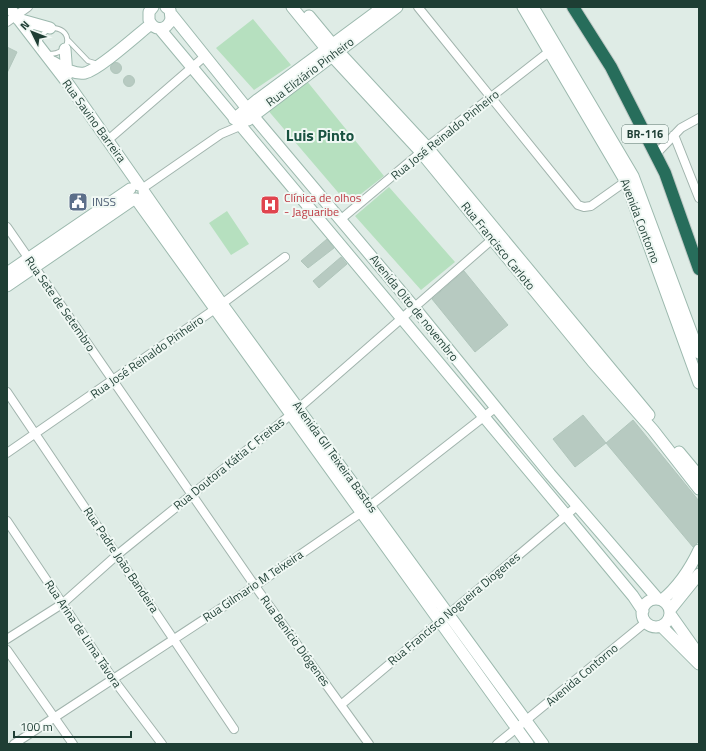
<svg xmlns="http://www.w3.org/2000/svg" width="706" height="751" font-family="'Titillium Web',sans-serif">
	<rect width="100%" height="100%" fill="#dfece6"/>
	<path fill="#b6e0bf" d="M253,19L291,65L254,90L216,48Z
		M306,80L384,176L348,204L266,108Z
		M389,187L455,262L421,290L355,216Z
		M227,211L249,244L231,255L209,223Z"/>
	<path fill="#b7cac1" stroke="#b1c6bc" d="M7,47L17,52L7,73Z
		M110.5 68a5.5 5.5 0 1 1 11 0a5.5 5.5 0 1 1-11 0Z
		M123.5 81a5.5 5.5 0 1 1 11 0a5.5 5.5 0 1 1-11 0Z
		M327,239L334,248L308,268L301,261Z
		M341,257L347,264L319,288L313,281Z
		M464,271L508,325L475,352L432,299Z
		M583,415L606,443L575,467L553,439Z
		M633,420L699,501V541L693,547L606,443Z"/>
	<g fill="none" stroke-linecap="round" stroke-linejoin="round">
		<defs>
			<path id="lane" d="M68,40L88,61L98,64
				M39,42L43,34L50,28C73,26 74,55 47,54"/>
			<path id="street" d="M418,7L578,205L584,207L591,206L629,179
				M7,22L28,7
				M674,135L699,198
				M108,140L204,57
				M655,155L681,128L699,118
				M143,188L221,134L240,126
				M340,220L427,147L550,51
				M7,227L255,586L369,744
				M7,392L234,729
				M7,453L215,309L285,257
				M7,521L113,679L162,744
				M7,639L62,604L117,555L299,408L496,236
				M7,650L73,744
				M342,704L577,506
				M14,744L255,586L362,512L495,408
				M497,744L646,622"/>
			<path id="secondary" d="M9,7L69,85L139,185
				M153,7L149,12V20C154,32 167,31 171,19L170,10L166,7
				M292,7L332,56L419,150L592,361L653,430L699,489
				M523,7L626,182L699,383
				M533,7L633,176L699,353
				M172,15L249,111L414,307L550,474L658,599
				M309,16L338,51L427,147L649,415
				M18,19L50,28
				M160,29L566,515L633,596L643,611
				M65,49L67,75
				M53,62C62,67 74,75 85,73C100,69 137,35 151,24
				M234,119L257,100L383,7
				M248,120L397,7
				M144,192L222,304L543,744
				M136,199L528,744
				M7,273L130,189
				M7,286L134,199
				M679,452L699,476
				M642 613a14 14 0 1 1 28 0a14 14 0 1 1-28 0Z
				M662,600C678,587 690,569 699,550
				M670,610L699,574
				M670,614L699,655
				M661,626L699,664"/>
			<path id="highway" d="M573,7L611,67L665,173L699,269"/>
		</defs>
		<use href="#lane" stroke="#a1b4ad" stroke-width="6"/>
		<use href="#street" stroke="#a1b4ad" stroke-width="10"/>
		<use href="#secondary" stroke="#9cb9ae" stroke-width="13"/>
		<use href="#highway" stroke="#c0c9c6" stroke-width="14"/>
		<use href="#lane" stroke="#fff" stroke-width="4"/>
		<use href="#street" stroke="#fff" stroke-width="8"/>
		<use href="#secondary" stroke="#fff" stroke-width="11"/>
		<use href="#highway" stroke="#276d5b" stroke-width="12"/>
	</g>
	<defs>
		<symbol id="civic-square" viewBox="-11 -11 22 22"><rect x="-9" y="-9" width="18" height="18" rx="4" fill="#5c6f8a" stroke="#f0f8f4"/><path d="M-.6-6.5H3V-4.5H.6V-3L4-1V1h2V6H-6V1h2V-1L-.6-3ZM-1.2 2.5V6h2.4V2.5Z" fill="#fff"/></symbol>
		<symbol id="hospital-square" viewBox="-11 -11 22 22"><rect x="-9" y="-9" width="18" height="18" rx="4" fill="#e0444e" stroke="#f0f8f4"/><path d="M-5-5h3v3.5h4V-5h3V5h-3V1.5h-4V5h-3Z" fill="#fff"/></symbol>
	</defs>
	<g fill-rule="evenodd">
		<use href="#civic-square" x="67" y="191" width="22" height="22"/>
		<use href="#hospital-square" x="259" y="194" width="22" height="22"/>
	</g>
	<g text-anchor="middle" stroke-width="4" stroke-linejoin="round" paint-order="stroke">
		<rect fill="#f0f8f4" stroke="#5d766e" stroke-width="1" x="622" y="125" width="46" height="18" rx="3"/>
		<g font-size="11" font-weight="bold" fill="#1e3e34">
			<text x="645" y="138">BR-116</text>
		</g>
		<g font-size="12" fill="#1e3e34" stroke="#f0f8f4">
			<text transform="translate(310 72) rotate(-37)" y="4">Rua Eliziário Pinheiro</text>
			<text transform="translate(94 121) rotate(54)" y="4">Rua Savino Barreira</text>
			<text transform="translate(445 135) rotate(-39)" y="4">Rua José Reinaldo Pinheiro</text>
			<text transform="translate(640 221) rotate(69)" y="4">Avenida Contorno</text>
			<text transform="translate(498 246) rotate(51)" y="4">Rua Francisco Carloto</text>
			<text transform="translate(60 304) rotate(55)" y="4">Rua Sete de Setembro</text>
			<text transform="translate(414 308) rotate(51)" y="4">Avenida Oito de novembro</text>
			<text transform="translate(147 357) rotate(-35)" y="4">Rua José Reinaldo Pinheiro</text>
			<text transform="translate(335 457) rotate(54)" y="4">Avenida GIl Teixeira Bastos</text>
			<text transform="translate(229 464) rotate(-39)" y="4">Rua Doutora Kátia C Freitas</text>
			<text transform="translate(121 560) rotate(56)" y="4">Rua Padre João Bandeira</text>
			<text transform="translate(253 586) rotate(-34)" y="4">Rua Gilmario M Teixeira</text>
			<text transform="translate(454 609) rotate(-40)" y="4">Rua Francisco Nogueira Diogenes</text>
			<text transform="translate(83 634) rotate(56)" y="4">Rua Arina de Lima Távora</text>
			<text transform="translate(295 641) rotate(54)" y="4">Rua Benício Diógenes</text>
			<text transform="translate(582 675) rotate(-40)" y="4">Avenida Contorno</text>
		</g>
		<g font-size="12" fill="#be3a42" stroke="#f0f8f4" text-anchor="start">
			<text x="284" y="202">Clínica de olhos<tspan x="284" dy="14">- Jaguaribe</tspan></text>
		</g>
		<g font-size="12" fill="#4e5e75" stroke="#f0f8f4" text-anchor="start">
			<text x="92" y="206">INSS</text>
		</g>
		<g font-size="16" font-weight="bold" fill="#195241" stroke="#f0f8f4">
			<text x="320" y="141">Luis Pinto</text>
		</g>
	</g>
	<rect width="706" height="751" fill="none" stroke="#1e3e34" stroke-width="16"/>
	<g transform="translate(32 32) rotate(313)" stroke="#f0f8f4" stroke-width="3" paint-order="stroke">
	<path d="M0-3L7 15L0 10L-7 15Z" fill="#1e3e34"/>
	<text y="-6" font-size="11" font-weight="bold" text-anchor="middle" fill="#1e3e34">N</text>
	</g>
	<path d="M14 731v6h117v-6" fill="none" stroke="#1e3e34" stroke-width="2"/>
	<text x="20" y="731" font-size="12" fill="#1e3e34" stroke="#f0f8f4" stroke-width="3" paint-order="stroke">100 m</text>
</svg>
